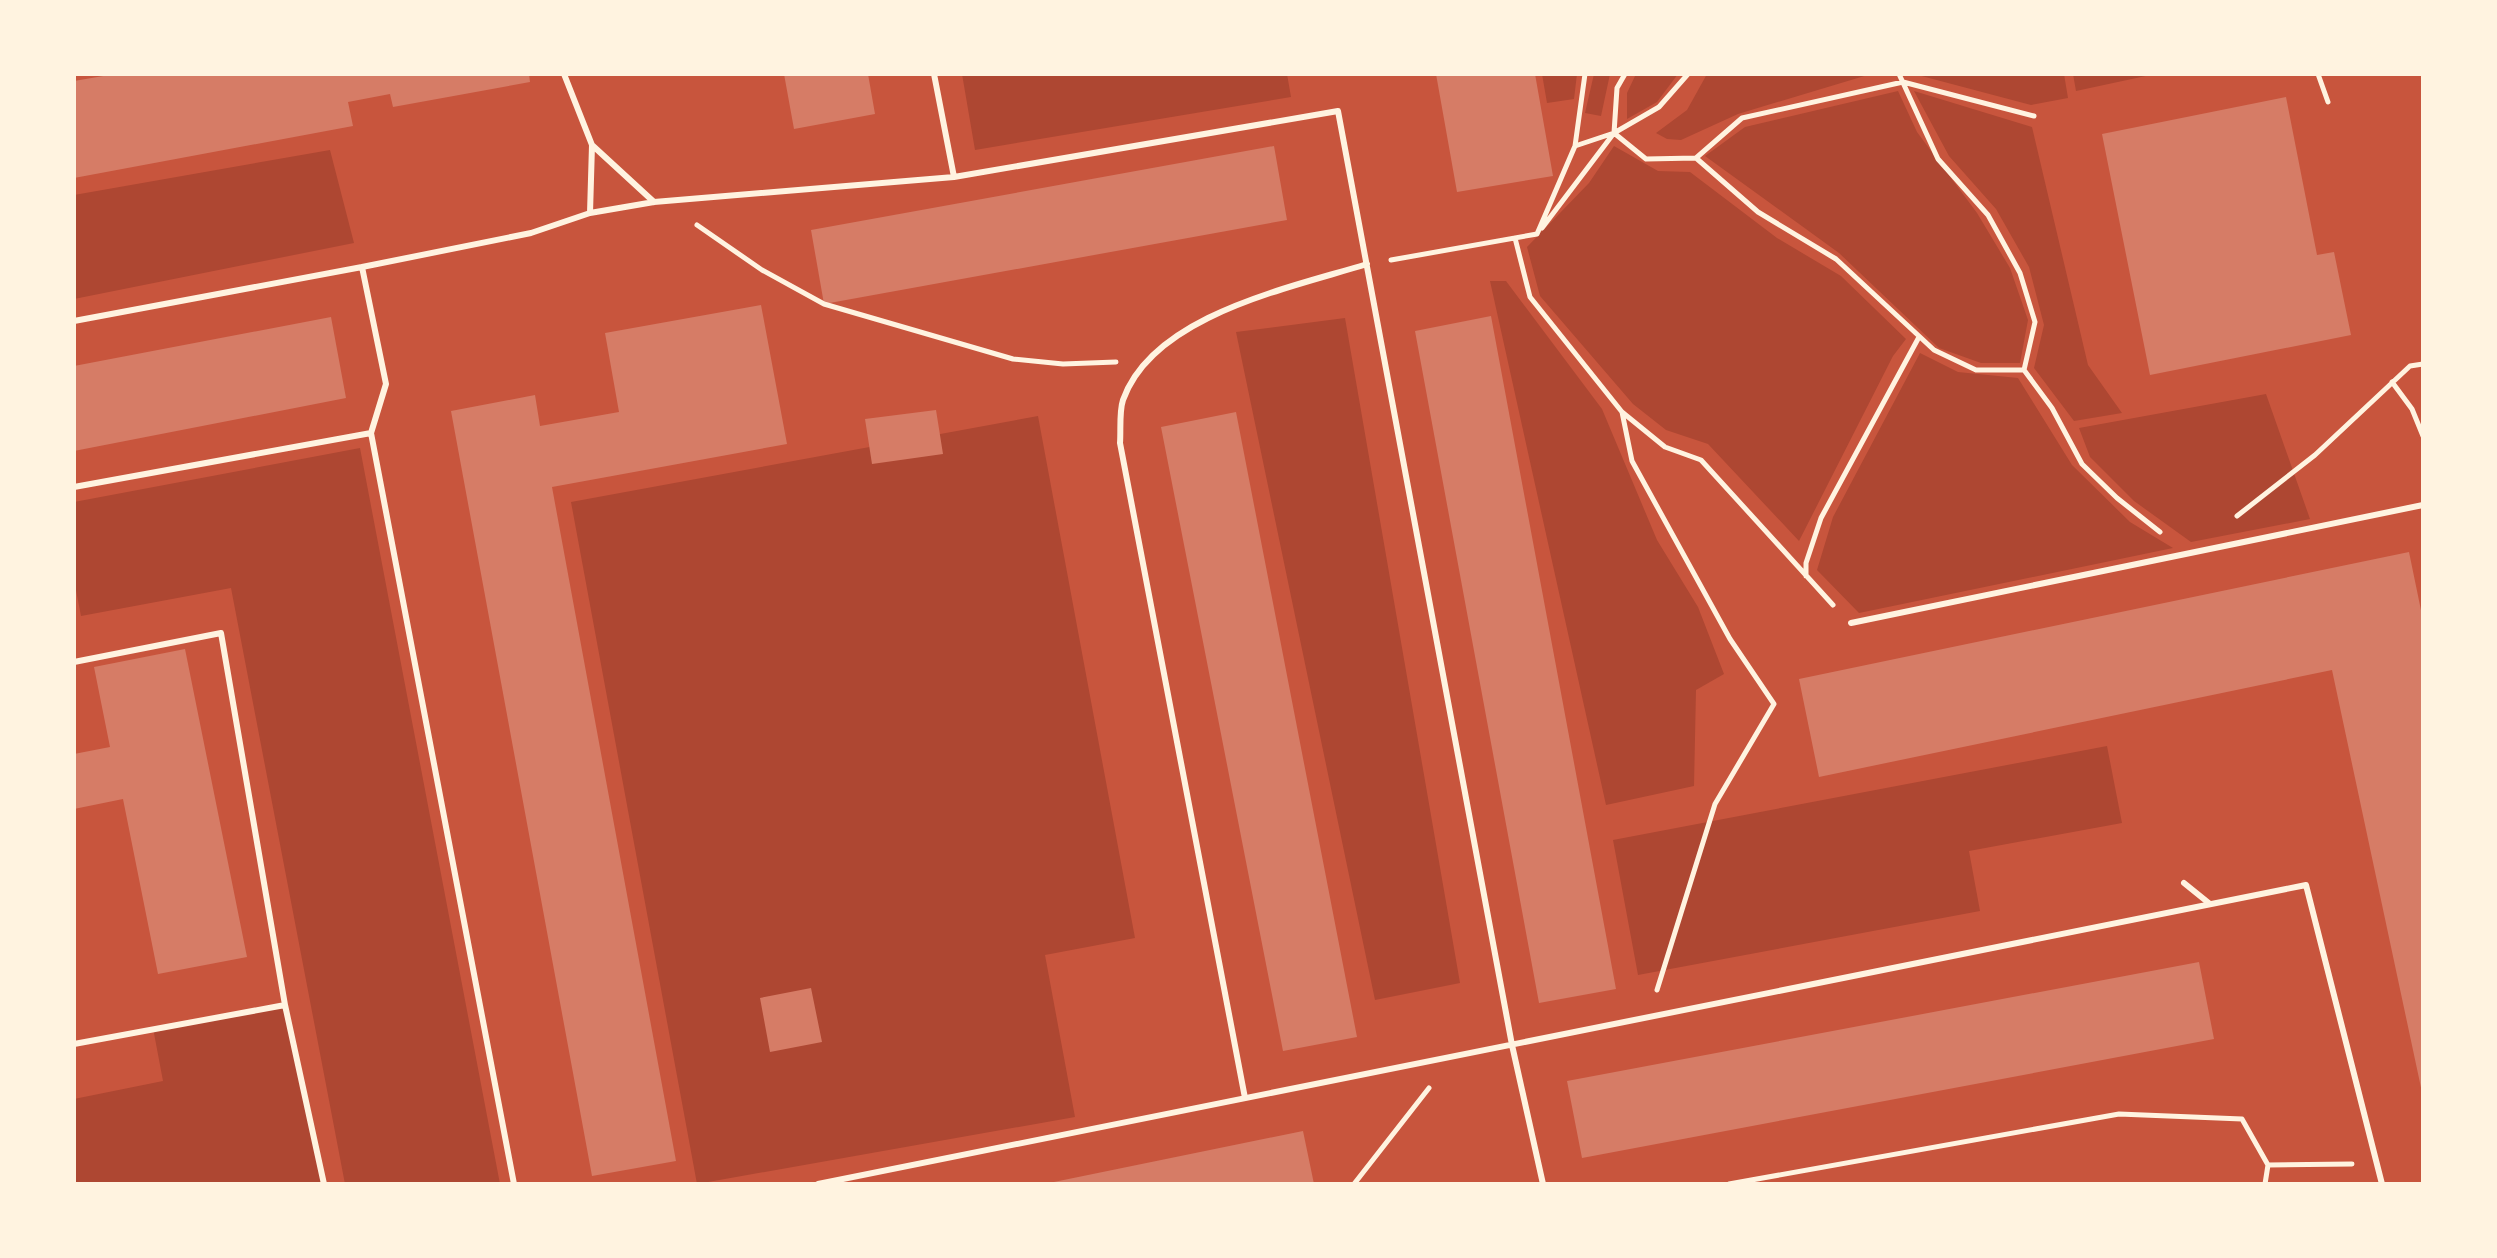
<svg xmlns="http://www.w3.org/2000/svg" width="2497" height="1258" font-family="'Work Sans',sans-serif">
	<rect width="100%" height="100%" fill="#c8553d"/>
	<path fill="#ae4732" d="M962,74H1287L1291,97L975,150Z
		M1542,74H1577L1574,99L1547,103Z
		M1594,74H1610L1601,116L1585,113Z
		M1636,74H1678L1657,102L1627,119V93Z
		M1707,74H1871L1738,114L1681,140L1667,139L1656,133L1687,110Z
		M1914,74H2064L2068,98L2031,105Z
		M2073,74H2155L2076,91Z
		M1898,91L1917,132L1977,213L2010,268L2028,320L2020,363H1981L1939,348L1839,253L1705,156L1745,127Z
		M1914,91L2032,127L2088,365L2122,413L2074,421L2034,368L2044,325L2029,267L1996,209L1949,156Z
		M1614,146L1658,171L1690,172L1777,238L1841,276L1906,339L1893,356L1799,541L1708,444L1666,430L1633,404L1540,296L1527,247L1589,183Z
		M330,150L354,243L74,299V195Z
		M1490,281H1506L1602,409L1657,540L1698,607L1724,674L1696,690L1694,786L1606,805Z
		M1345,318L1460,983L1375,1000L1236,332Z
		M1920,353L1958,372L2018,378L2072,465L2130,522L2173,548L1859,613L1817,570L1833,517Z
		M2266,394L2310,519L2191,542L2134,501L2090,457L2079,428Z
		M1038,416L1135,938L1045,955L1075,1117L697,1184L571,502Z
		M360,448L500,1184H345L231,588L81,616L74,580V502Z
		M2107,746L2122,823L1969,851L1980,911L1638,975L1613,840Z
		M285,1005L324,1184H74V1099L163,1081L153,1028Z"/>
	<path fill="#d67c66" d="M115,74H529L530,82L393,107L390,94L348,102L353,126L74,178V81Z
		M784,74H868L875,114L794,129Z
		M1436,74H1535L1553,176L1457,192Z
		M2286,97L2317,255L2334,252L2351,335L2150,375L2102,134Z
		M1274,146L1287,220L824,304L811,230Z
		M761,305L787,444L552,487L676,1161L592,1176L451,411L535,395L540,426L619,412L605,333Z
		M1491,316L1616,989L1539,1003L1415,331Z
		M331,317L346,398L74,451V366Z
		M936,410L943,454L872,464L865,419Z
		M1236,412L1357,1037L1283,1051L1161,427Z
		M2409,552L2423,620V1097L2332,670L1819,777L1799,679Z
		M185,649L247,957L158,974L123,799L74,809V754L110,747L94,667Z
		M2199,962L2214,1039L1582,1158L1567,1081Z
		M811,988L822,1042L770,1052L760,998Z
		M1303,1131L1314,1184H1049V1183Z"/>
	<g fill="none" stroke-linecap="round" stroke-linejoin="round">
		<path stroke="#fff3e0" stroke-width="5" d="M2318,74L2328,102
			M1614,133L1646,159L1696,158L1758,212L1836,259L1934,350L1976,370H2024L2035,322L2020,273L1988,215L1938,159L1899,74
			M1575,146L1585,74
			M1696,158L1742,118L1903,82L2034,116
			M697,225L762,270L824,304L1013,359L1063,364L1116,362
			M1542,228L1614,133L1659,107L1688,74
			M1515,238L1530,297L1622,412L1632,461L1730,639L1774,704L1715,804L1657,990
			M1391,260L1537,234L1575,146L1614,133L1617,88L1625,74
			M2024,370L2052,408L2082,464L2117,498L2160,532
			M2392,382L2412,409L2423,436
			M1622,412L1665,447L1701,460L1833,605
			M2237,516L2315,455L2410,366L2423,364
			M1806,576V563L1821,518L1919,337
			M1354,1184L1429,1088
			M1729,1184L2119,1114L2242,1119L2268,1165L2352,1164
			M2265,1184L2268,1165"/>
		<path stroke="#fff3e0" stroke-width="6" d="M934,74L954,177
			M592,145L654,202
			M590,213L654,202L954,177L1338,111L1512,1045L1543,1184
			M74,321L362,267
			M74,487L371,433
			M1851,623L2423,505
			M74,662L221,633L285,1005L74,1044
			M2184,883L2210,904
			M285,1005L324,1184
			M1245,1098L1120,443C1121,430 1119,412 1123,400C1153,315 1290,288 1367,264
			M514,1184L371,433L386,384L362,267L531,233L590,213L592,145L564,74
			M818,1184L2306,885L2382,1184"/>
	</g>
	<rect width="2497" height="1258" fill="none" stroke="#fff3e0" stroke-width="152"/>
</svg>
